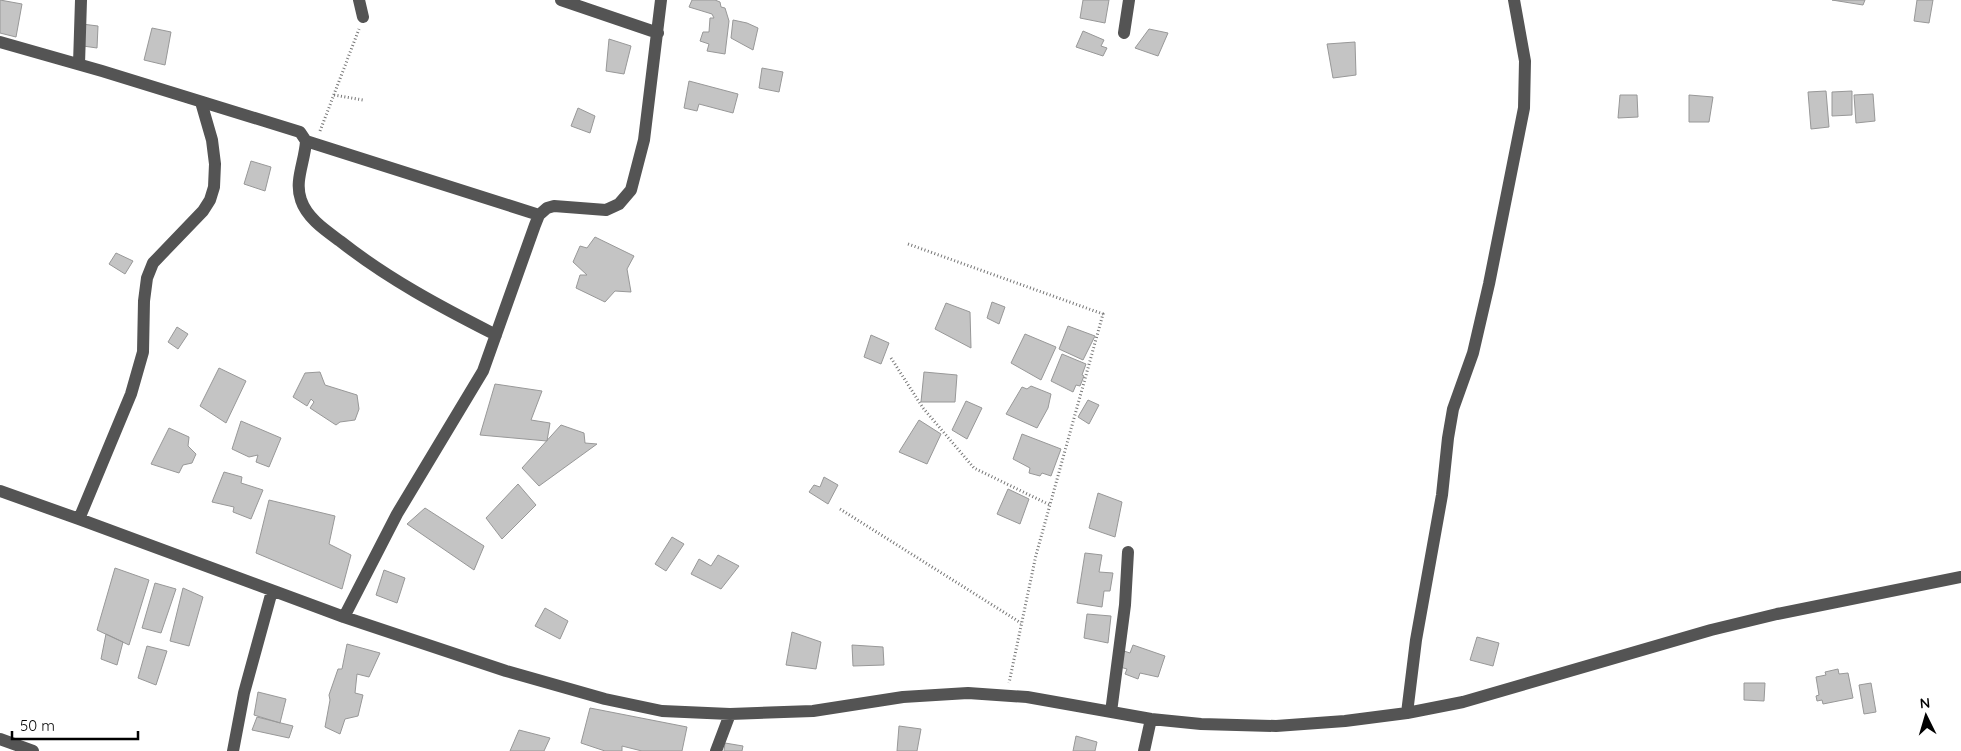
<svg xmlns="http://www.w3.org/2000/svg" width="1961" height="751" font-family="Quicksand,sans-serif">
	<rect width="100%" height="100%" fill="#fff"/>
	<path fill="#c4c4c4" stroke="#989898" d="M0,0L22,4L16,37L0,33Z
		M692,0H715L720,2L721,7L725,8L729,21L725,54L707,51L709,44L700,41L703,32H709L710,18H714L712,14L689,7Z
		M1083,0H1109L1105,23L1080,18Z
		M1832,0H1865L1863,5Z
		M1917,0H1933L1929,23L1914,21Z
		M733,20L747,23L758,28L753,50L731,38Z
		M82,24L98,26L97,48L83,46Z
		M152,28L171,32L165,65L144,60Z
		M1149,29L1168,33L1158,56L1135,48Z
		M1083,31L1104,40L1101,46L1107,48L1103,56L1076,47Z
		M609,39L631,46L624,74L606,71Z
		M1355,42L1356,75L1333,78L1327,44Z
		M762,68L783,72L779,92L759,88Z
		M689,81L738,94L733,113L699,104L697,111L684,108Z
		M1826,91L1829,127L1811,129L1808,92Z
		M1852,91V115L1832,116V92Z
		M1873,94L1875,121L1856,123L1854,95Z
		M1620,95H1637L1638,117L1618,118Z
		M1689,95L1713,97L1709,122H1689Z
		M578,108L595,116L590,133L571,126Z
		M251,161L271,167L265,191L244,184Z
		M595,237L634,256L627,269L631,292L615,291L605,302L576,288L580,275H587L573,262L580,246L587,248Z
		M116,253L133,261L125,274L109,264Z
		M992,302L1005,307L999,324L987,318Z
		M946,303L970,312L971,348L935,329Z
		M1068,326L1095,336L1083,360L1059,349Z
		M177,327L188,334L178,349L168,342Z
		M1025,334L1056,347L1041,380L1011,363Z
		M871,335L889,343L881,364L864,357Z
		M1062,354L1086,364L1082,375L1084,376L1080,386L1076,385L1073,392L1051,381Z
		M219,368L246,381L226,423L200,406Z
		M320,372L325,385L357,395L359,409L355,420L340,422L336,425L310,408L314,402L311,399L307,406L293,397L305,373Z
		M924,372L957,375L955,402H921Z
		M495,384L542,391L531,420L550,423L547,441L480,435Z
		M1031,386L1051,394L1048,408L1037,428L1006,414L1022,387L1027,389Z
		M1088,400L1099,405L1089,424L1078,417Z
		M966,401L982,408L967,439L952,430Z
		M919,420L941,434L927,464L899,452Z
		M241,421L281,438L269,467L256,462L258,455L249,457L232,449Z
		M561,425L584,433L585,443L597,444L539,486L522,468Z
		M169,428L189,437L188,446L196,454L192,463L183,465L179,473L151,464Z
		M1022,434L1061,449L1051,476L1042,473L1040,476L1029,473L1030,468L1013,459Z
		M224,472L242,477L241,483L263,490L251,519L233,512L234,507L212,502Z
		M824,477L838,485L828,504L809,492L814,485L820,487Z
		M518,484L536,505L502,539L486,518Z
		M1008,489L1029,499L1020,524L997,514Z
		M1098,493L1122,502L1115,537L1089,528Z
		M269,500L335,516L329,544L351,555L342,589L256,553Z
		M425,508L484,546L474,570L407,524Z
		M672,537L684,544L666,571L655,564Z
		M1085,553L1102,555L1099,572L1113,573L1110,591H1104L1102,607L1077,603Z
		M718,555L739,566L721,589L691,574L699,559L711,566Z
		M115,568L149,580L129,645L97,630Z
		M384,570L405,578L397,603L376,595Z
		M155,583L176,589L161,633L142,628Z
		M183,588L203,597L189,646L170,641Z
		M545,608L568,621L560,639L535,626Z
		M1087,614L1111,616L1108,643L1084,638Z
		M792,632L821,642L816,669L786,665Z
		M106,634L123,642L117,665L101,659Z
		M1477,637L1499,643L1493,666L1470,660Z
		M347,644L380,653L369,677L357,674L355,693L363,695L358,716L345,719L340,734L325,727L330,700L329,695L338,669H342Z
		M852,645L883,647L884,665L853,666Z
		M1133,645L1165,656L1158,677L1140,673L1138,679L1125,674L1127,669L1120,667L1124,651L1130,653Z
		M147,646L167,651L156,685L138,678Z
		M1838,669L1839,674L1848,673L1853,698L1823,704L1822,700L1817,701L1816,696L1819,695L1816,677L1826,675L1825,672Z
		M1744,683H1765L1764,701L1744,700Z
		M1871,683L1876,712L1864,714L1859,685Z
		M258,692L286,699L280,723L254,715Z
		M590,708L687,727L682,751H642L622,746V751H605L581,743Z
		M257,717L293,726L289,738L252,730Z
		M899,726L921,729L917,751H897Z
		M519,730L550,738L544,751H510Z
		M1076,736L1097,742L1095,751H1073Z
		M725,743L743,746L742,751H724Z"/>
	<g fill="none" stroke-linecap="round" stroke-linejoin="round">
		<path stroke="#767676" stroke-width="3" stroke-dasharray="1 2.5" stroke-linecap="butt" d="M334,95L363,100
			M320,131L359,29
			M908,244L1103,314L1036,555L1009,683
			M891,358L923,408L974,468L1050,505
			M840,509L1021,623"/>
		<path stroke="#545454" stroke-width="12" d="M359,0L363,17
			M561,0L658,33
			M1124,33L1129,0
			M0,42L102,71L300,132L306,141C305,161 294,181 301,200C307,218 325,230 340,241C388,279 441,307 496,335
			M79,64L81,0
			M306,141L539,215
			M0,491L79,519L344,617L506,671L605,699L662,711L730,714L813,711L903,697L968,693L1027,697L1151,719L1201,724L1276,726L1345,721L1407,713L1463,702L1711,630L1777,614L1961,577
			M79,519L131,394L143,352L144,301L147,278L153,263L203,211L210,200L214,187L215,164L212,140L201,102
			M344,617L397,514L483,371L535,225L539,215L547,208L554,206L606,210L619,204L631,190L644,140L661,0
			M1111,712L1125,605L1128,552
			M1407,713L1416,640L1442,495L1448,438L1453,409L1473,353L1489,284L1524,108L1525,61L1514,0
			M0,739L33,751
			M233,751L244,693L272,591
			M716,751L730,714
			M1144,751L1151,719"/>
	</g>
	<g transform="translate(1926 716) rotate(355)" stroke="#ffffff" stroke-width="4" paint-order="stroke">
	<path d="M0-4L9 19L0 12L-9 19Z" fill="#000000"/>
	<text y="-8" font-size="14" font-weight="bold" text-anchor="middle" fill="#000000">N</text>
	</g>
	<path d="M12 731v8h126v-8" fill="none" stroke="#000000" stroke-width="2.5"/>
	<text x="20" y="731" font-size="15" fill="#000000" stroke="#ffffff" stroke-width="4" paint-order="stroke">50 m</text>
</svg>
